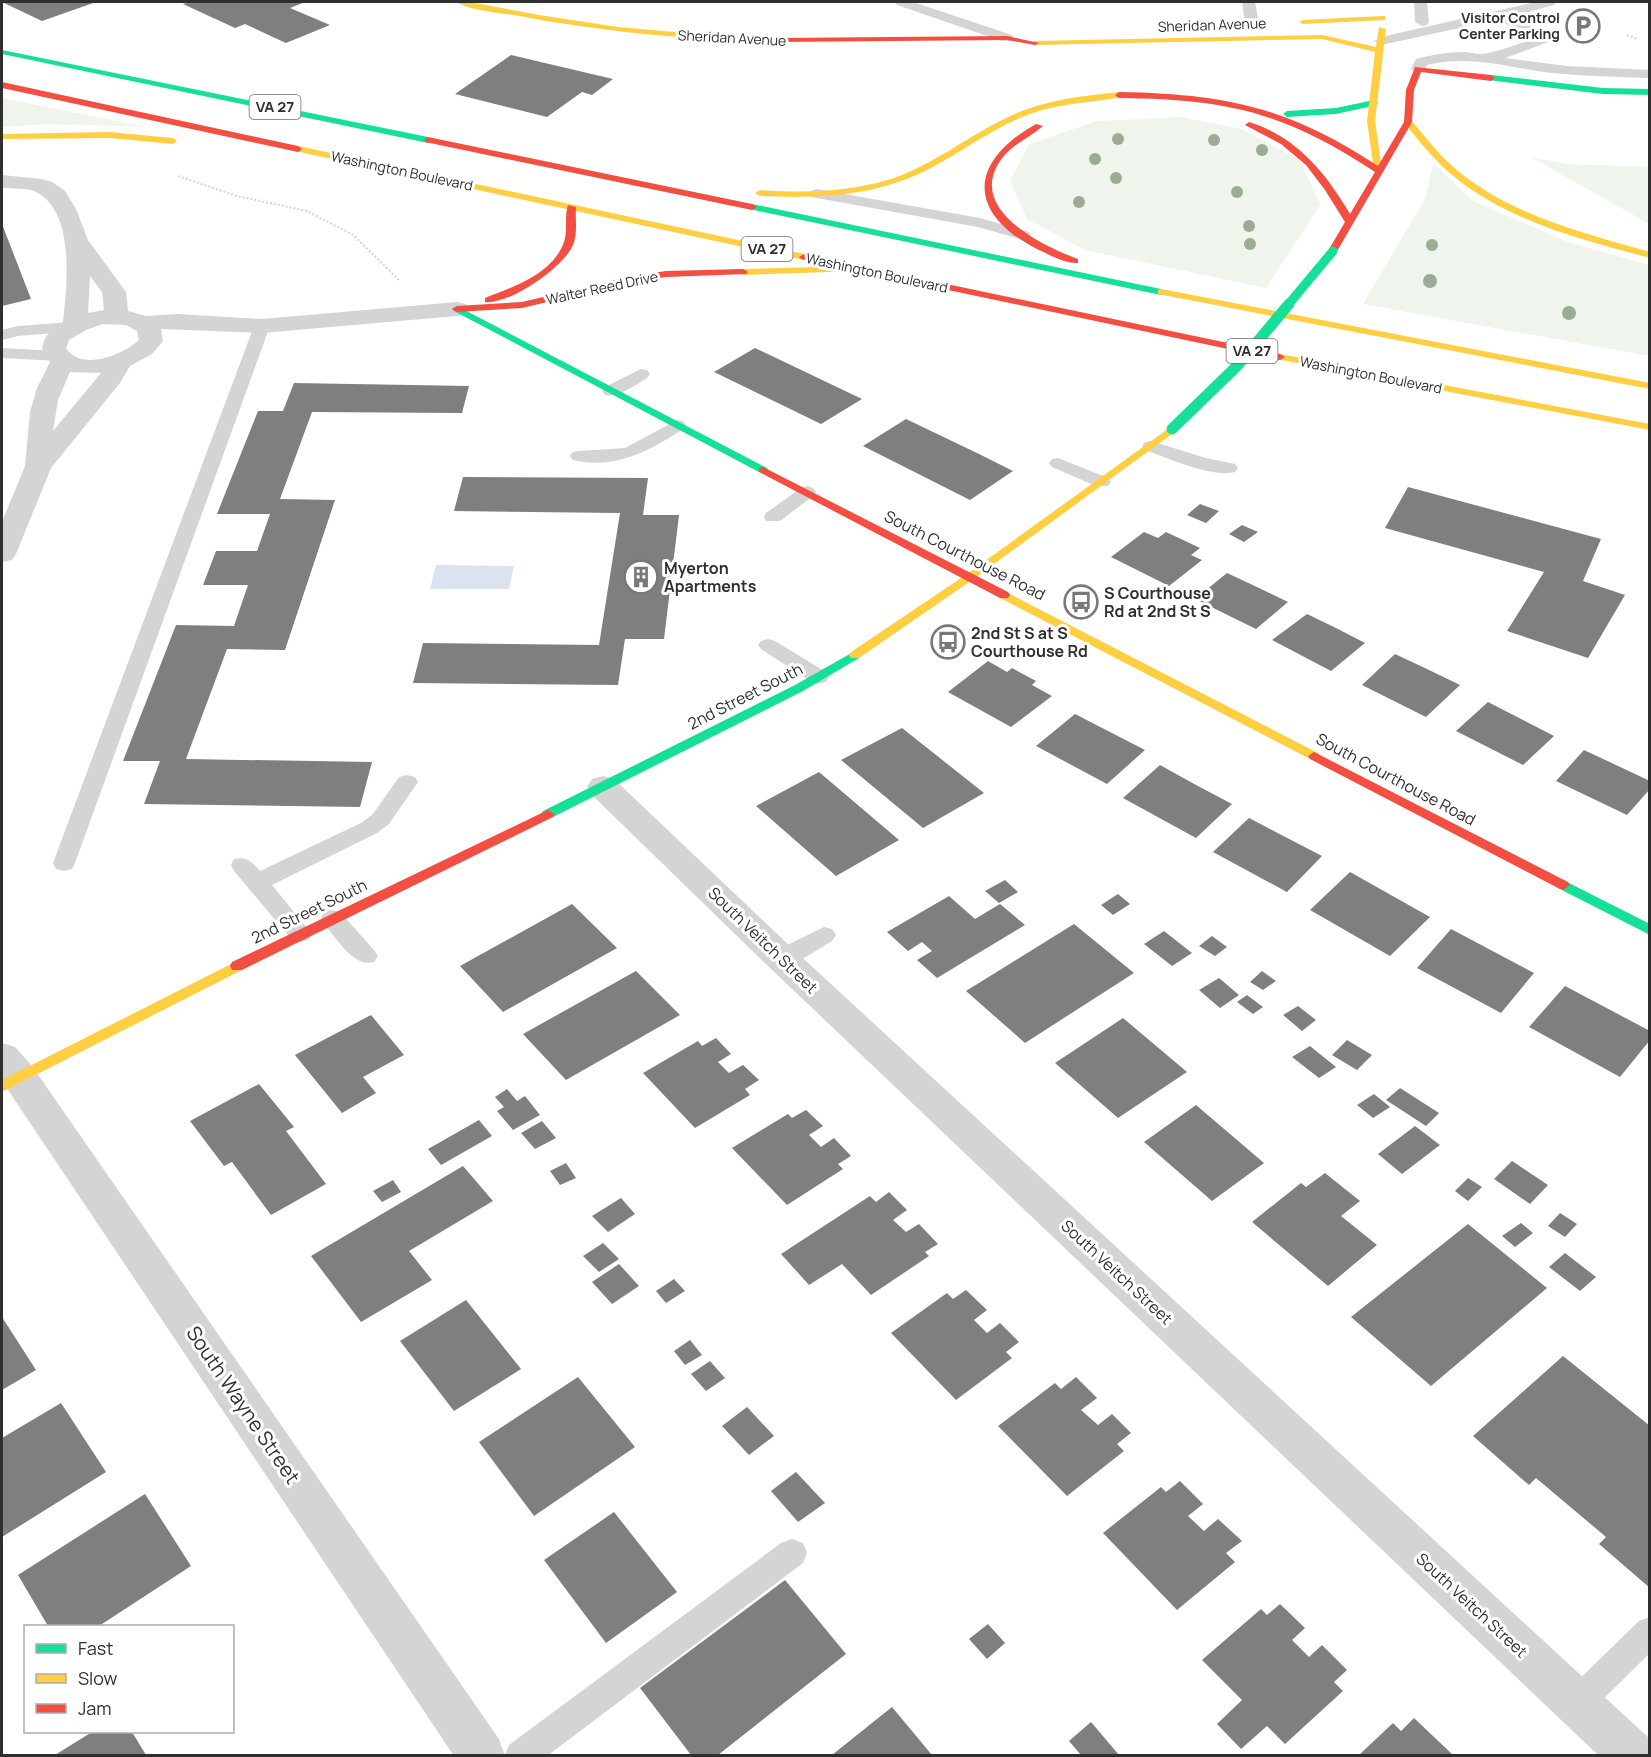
<svg xmlns="http://www.w3.org/2000/svg" width="1651" height="1757" font-family="Manrope,sans-serif">
	<rect width="100%" height="100%" fill="#fff"/>
	<path fill="#eff4ec" d="M2,98L147,127L48,124L2,127Z
		M1181,117L1241,129L1300,160L1320,205L1266,288L1085,250L1027,219L1010,181L1029,144L1097,121Z
		M1531,157L1566,164L1649,167V224Z
		M1433,163L1473,201L1568,242L1649,265V356L1363,304L1426,197Z"/>
	<path fill="#dbe3f0" d="M436,565L514,566L509,589H430Z"/>
	<path fill="#7f7f7f" d="M2,2H96L42,21Z
		M191,2H305L290,8L330,25L286,43L245,24L235,28L183,4Z
		M511,55L613,79L592,95L582,92L547,117L455,94Z
		M2,224L31,299L2,306Z
		M755,348L862,399L821,424L714,372Z
		M294,383L469,386L462,413L312,412L280,499L335,500L285,650L227,649L186,759L372,762L360,807L144,804L160,761H123L176,625L234,626L248,585H203L216,551H257L270,514H217L258,411H283Z
		M906,419L977,453L1013,471L970,500L863,446Z
		M463,477L648,478L643,515H679L664,639H625L618,685L413,683L423,643L599,645L620,513L454,511Z
		M1408,487L1601,539L1583,581L1625,595L1588,658L1507,631L1544,572L1385,528Z
		M1200,504L1219,511L1206,523L1187,515Z
		M1242,525L1258,532L1244,542L1229,534Z
		M1144,532L1158,538L1166,532L1181,539L1200,548L1191,555L1202,560L1169,586L1111,557Z
		M1227,573L1257,587L1288,602L1256,629L1195,599Z
		M1307,614L1336,628L1365,643L1331,671L1272,640Z
		M1395,654L1427,669L1460,685L1426,717L1362,685Z
		M988,661L1007,672L1012,668L1036,681L1032,685L1052,696L1011,727L948,692Z
		M1488,702L1554,736L1523,765L1456,731Z
		M1075,714L1145,750L1107,784L1036,746Z
		M902,728L984,793L923,828L841,760Z
		M1584,750L1650,781V789L1627,815L1556,781Z
		M1160,765L1196,785L1232,804L1196,838L1123,798Z
		M819,772L899,840L836,876L756,806Z
		M1249,818L1322,856L1287,892L1213,852Z
		M1350,872L1430,917L1390,956L1310,910Z
		M1005,880L1018,892L999,903L985,891Z
		M1118,894L1130,904L1113,915L1101,905Z
		M949,896L975,919L1000,904L1025,925L937,978L917,960L932,951L922,942L908,951L887,932Z
		M572,904L617,948L503,1012L460,966Z
		M1074,924L1134,973L1025,1043L966,991Z
		M1451,929L1534,973L1501,1013L1417,968Z
		M1164,931L1192,953L1172,966L1144,944Z
		M1212,936L1227,947L1215,956L1199,946Z
		M636,971L680,1015L566,1080L523,1034Z
		M1262,971L1276,981L1263,990L1250,982Z
		M1219,978L1239,995L1220,1008L1199,990Z
		M1565,986L1650,1031V1040L1620,1077L1529,1027Z
		M1247,995L1263,1007L1253,1014L1237,1002Z
		M1298,1006L1316,1020L1302,1031L1283,1015Z
		M371,1015L404,1055L363,1077L376,1093L342,1113L295,1055Z
		M1123,1018L1187,1072L1118,1118L1055,1063Z
		M716,1038L731,1054L718,1062L729,1073L743,1065L759,1080L745,1089L750,1095L695,1128L643,1073L698,1041L702,1046Z
		M1347,1040L1372,1055L1357,1070L1332,1055Z
		M1310,1046L1336,1067L1319,1078L1292,1057Z
		M259,1084L294,1127L286,1131L326,1184L271,1215L232,1162L224,1166L190,1121Z
		M1400,1088L1439,1113L1426,1126L1386,1100Z
		M507,1089L517,1101L525,1096L540,1115L513,1130L497,1111L504,1107L495,1097Z
		M1374,1094L1390,1107L1373,1118L1357,1105Z
		M1196,1105L1264,1163L1212,1201L1144,1142Z
		M806,1110L823,1126L809,1135L821,1147L834,1138L851,1156L838,1164L843,1169L787,1205L732,1148L788,1114L792,1118Z
		M479,1120L492,1136L441,1165L428,1149Z
		M542,1121L556,1138L535,1149L521,1133Z
		M1415,1126L1440,1145L1402,1174L1378,1154Z
		M1512,1161L1548,1185L1530,1204L1494,1179Z
		M566,1163L576,1178L560,1185L550,1171Z
		M463,1166L493,1201L409,1251L432,1280L361,1322L311,1256Z
		M1325,1173L1360,1201L1341,1216L1377,1245L1328,1286L1252,1222L1301,1183L1306,1187Z
		M1468,1178L1482,1187L1468,1201L1455,1191Z
		M393,1180L401,1192L382,1202L373,1191Z
		M889,1192L907,1210L893,1220L906,1232L919,1224L938,1244L925,1252L929,1256L871,1295L842,1264L809,1285L781,1254L870,1196L876,1202Z
		M621,1198L635,1214L608,1232L592,1216Z
		M1560,1213L1577,1224L1565,1237L1548,1226Z
		M1521,1223L1533,1233L1515,1247L1502,1236Z
		M1468,1224L1547,1288L1431,1386L1351,1317Z
		M603,1243L619,1259L599,1272L583,1256Z
		M1565,1253L1596,1277L1580,1291L1549,1267Z
		M619,1264L639,1286L612,1304L592,1282Z
		M674,1279L685,1291L666,1303L656,1291Z
		M966,1290L987,1310L974,1320L987,1333L1000,1323L1019,1342L1006,1352L1012,1358L956,1400L891,1333L947,1293L953,1299Z
		M466,1300L521,1369L454,1411L400,1341Z
		M2,1317L36,1370L2,1390Z
		M690,1340L702,1355L685,1365L674,1351Z
		M1563,1356L1650,1426V1588L1599,1544L1606,1537L1536,1478L1529,1485L1473,1436Z
		M710,1361L725,1378L706,1391L691,1374Z
		M578,1377L635,1447L534,1516L479,1442Z
		M1076,1377L1097,1398L1081,1410L1098,1425L1112,1414L1131,1433L1117,1444L1124,1451L1067,1496L998,1426L1055,1383L1061,1389Z
		M61,1403L106,1472L2,1537V1438Z
		M747,1407L774,1436L749,1455L722,1426Z
		M796,1472L825,1503L798,1522L771,1491Z
		M1180,1481L1203,1504L1188,1516L1204,1531L1218,1519L1242,1541L1226,1553L1235,1562L1177,1610L1103,1533L1161,1487L1166,1492Z
		M145,1494L191,1566L99,1626H48L18,1575Z
		M614,1512L677,1592L606,1643L544,1560Z
		M785,1580L846,1654L718,1755H691L640,1688Z
		M1280,1604L1305,1628L1292,1640L1309,1657L1322,1645L1347,1670L1334,1682L1343,1691L1285,1744L1267,1726L1241,1749L1217,1724L1242,1700L1202,1660L1261,1609L1267,1615Z
		M988,1624L1005,1643L987,1659L969,1639Z
		M892,1707L932,1755H832Z
		M1414,1718L1453,1755H1359L1393,1723L1401,1731Z
		M1091,1722L1119,1755H1081L1069,1741Z
		M92,1732H132L146,1755H55Z"/>
	<g fill="none" stroke-linecap="round" stroke-linejoin="round">
		<path stroke="#d4d4d4" stroke-width="2" stroke-dasharray="2 2" stroke-linecap="butt" d="M1627,35L1637,39
			M178,176L237,196L307,211L353,235L399,280"/>
		<path fill="#d4d4d4" fill-rule="evenodd" d="M895,2H913L1012,35L1014,38L1012,41H1002L897,5Z
			M1242,2H1255L1259,24L1257,27H1247L1245,24Z
			M1414,2H1427L1429,22L1427,25L1422,26L1415,22Z
			M1536,2H1556L1554,5L1510,17L1554,34L1556,37L1554,40L1505,58L1567,66L1650,70V78C1617,77 1584,76 1552,73C1511,68 1468,54 1427,65L1423,72L1418,73L1411,69L1416,59C1432,55 1447,52 1464,52C1469,52 1477,55 1483,54C1500,51 1519,44 1537,37L1496,20L1381,45L1374,41L1381,37Z
			M816,189L980,218L1029,232L1031,235L1023,240L978,227L811,197L808,194L811,191Z
			M262,321L270,326L75,863L72,869L64,871L56,869L53,863L254,326Z
			M72,322L78,323L80,327L78,331L18,336L2,340V330L18,326Z
			M2,348L58,351L64,352L66,356L64,360L58,361L2,358Z
			M641,369L647,370L650,374L647,378C635,385 619,398 605,395L602,391L605,387Z
			M677,420L683,421L686,425L683,429C650,451 614,470 573,460L570,456L573,452L579,451L625,448Z
			M1151,441L1206,458L1235,464L1238,468L1235,472C1212,478 1168,458 1145,450L1142,446L1145,442Z
			M1058,458L1108,478L1111,482L1108,486H1096L1052,467L1049,463L1052,459Z
			M807,486L813,488L816,492L813,496L780,521H766L764,517L766,513L801,488Z
			M768,639L775,641L826,672L829,677L826,682L819,684L812,682L761,649L758,645L761,641Z
			M407,775L415,777L418,782L389,824L377,833L272,885L312,934L308,940L300,942L292,940L234,871L231,865L234,859C247,856 252,862 260,871L361,823L373,814L399,777Z
			M332,910L340,912L374,950L378,956L374,962C353,968 337,938 324,924L321,918L324,912Z
			M824,927L832,929L836,935L832,941C816,950 792,970 773,964L769,958L773,952Z
			M792,1539L803,1543L807,1553L803,1563L547,1756H504L509,1745L781,1543Z
			M1650,1617V1653L1588,1714L1577,1718L1566,1714L1561,1703L1566,1692L1639,1621Z"/>
		<path fill="#d4d4d4" fill-rule="evenodd" d="M2,175L41,179L52,182L65,191L76,209L88,240L126,292L128,311L146,316L177,314L262,319L457,302L466,304L469,309L466,314L457,316L262,333L161,329L163,341L152,354L130,366L120,383L51,468L16,554L12,560L2,562V522L25,466L30,412L37,388L50,362L42,348C44,336 52,328 63,322C67,286 75,214 38,193C28,187 12,189 2,188ZM90,276L102,292L104,310L88,313ZM103,324L126,325L137,331L139,340C123,355 81,372 66,348L69,340L86,330ZM70,372L101,373L53,431L58,400Z
			M603,776L614,779L793,949L1650,1739V1756H1599L769,967L592,795L587,787L592,779Z
			M2,1043L15,1047L32,1066L499,1739L505,1756H454L2,1081Z"/>
		<path fill="#16e098" fill-rule="evenodd" d="M2,50L428,137L432,140L428,143L2,54Z
			M1491,75L1603,88L1650,89V95L1603,94L1488,80V76Z
			M1374,100L1378,103L1377,105L1336,114L1287,117L1283,114L1287,111L1336,108Z
			M752,204L1161,289L1166,292L1161,295L749,209L747,207Z
			M457,306L767,468L768,470L767,472H759L454,311L452,309Z
			M855,651L859,652L861,655L859,658L803,691L553,817H543L541,814L543,811L795,685Z
			M1563,880L1650,924V935L1558,888L1556,885Z"/>
		<path fill="#ffcf43" fill-rule="evenodd" d="M456,2H469L539,15L618,27L698,34L778,38L782,40L778,42C689,40 601,32 514,15C498,13 469,10 456,2Z
			M1382,16H1385V20L1303,24L1299,22L1303,20Z
			M1379,27L1386,29L1375,121L1382,170L1378,173L1374,170L1367,121L1375,52L1322,39L1035,45L1031,43L1035,41L1322,35L1376,47Z
			M1119,92L1122,93V97C1090,103 1058,103 1027,115C993,128 963,151 931,168C878,196 819,199 760,196L755,193L760,190C804,193 849,192 891,179C933,165 968,136 1008,117C1043,100 1081,96 1119,92Z
			M1405,120H1411C1426,138 1441,157 1458,171C1513,216 1583,233 1650,252V258C1582,240 1507,221 1452,175C1434,160 1419,141 1405,124Z
			M109,132L173,138L177,141L173,144L109,138L2,139V134Z
			M298,146L804,254L809,257L804,260L295,151V147Z
			M855,266L858,267V271L743,275L738,272L743,269Z
			M1161,289L1650,383V389L1158,294V290Z
			M1280,354L1650,424V430L1276,359L1275,357Z
			M1172,426L1176,427V431L975,578L859,658H851L849,655L851,652L967,574Z
			M1004,591L1318,753L1320,756L1314,760L1310,759L1000,598L998,595L1000,592Z
			M237,961L242,962L244,966L242,970L2,1092V1080Z"/>
		<path fill="#f24e42" fill-rule="evenodd" d="M1007,36L1039,43L1035,45L1007,40L778,42L774,40L778,38Z
			M1415,67L1491,75L1495,78L1491,81L1421,72L1414,90L1412,122L1336,253L1333,254L1328,251L1345,222L1325,190L1306,165L1281,144L1245,125L1249,122C1297,137 1326,173 1350,214L1375,172C1284,112 1227,99 1119,98L1115,95L1119,92C1226,94 1288,107 1378,166L1404,122L1406,90Z
			M2,82L298,146L302,149L298,152L2,88Z
			M1036,124L1043,126C1031,137 1014,143 1003,157C963,208 1041,245 1078,259V263C1066,264 1050,255 1039,250C967,214 967,163 1036,124Z
			M428,137L752,204L757,207L752,210L425,142V138Z
			M568,205L576,207C575,219 578,233 573,245C563,268 509,305 485,302V298C513,287 553,274 564,242C568,230 564,217 568,205Z
			M804,254L1280,354L1285,357L1280,360L801,259L799,257Z
			M743,269L748,272L746,274L666,277L628,283L522,308L457,312L452,309L457,306L522,302L628,277L666,271Z
			M763,467L1008,592L1010,595L1008,598H1000L759,472V468Z
			M1314,752L1568,882L1570,885L1563,890L1558,888L1310,759L1308,756Z
			M548,810L555,814L553,817L242,970H232L230,966L232,962Z"/>
		<path stroke="#16e098" stroke-width="9" d="M1287,306L1333,251"/>
		<path stroke="#16e098" stroke-width="11" d="M1172,429L1237,366L1289,304"/>
	</g>
	<g fill="#9bac95">
		<circle cx="1118" cy="139" r="6"/>
		<circle cx="1214" cy="140" r="6"/>
		<circle cx="1262" cy="150" r="6"/>
		<circle cx="1095" cy="159" r="6"/>
		<circle cx="1116" cy="178" r="6"/>
		<circle cx="1237" cy="192" r="6"/>
		<circle cx="1079" cy="202" r="6"/>
		<circle cx="1249" cy="226" r="6"/>
		<circle cx="1250" cy="244" r="6"/>
		<circle cx="1432" cy="245" r="6"/>
		<circle cx="1430" cy="281" r="7"/>
		<circle cx="1569" cy="313" r="7"/>
	</g>
	<defs>
		<symbol id="parking-ring" viewBox="-11 -11 22 22"><circle r="9.5" fill="#fff" stroke="#787878" stroke-width="1.5"/><path d="M-3.5-5.5H1a3.5 3.5 0 0 1 0 7H-1V5.5H-3.5ZM-1-3.4V-.6H.8a1.4 1.4 0 0 0 0-2.8Z" fill="#787878"/></symbol>
		<symbol id="building-ring" viewBox="-11 -11 22 22"><circle r="9.5" fill="#fff" stroke="#787878" stroke-width="1.5"/><path d="M-4-6H4V6H1V3H-1V6H-4ZM-2.5-4.3h1.7v1.8h-1.7ZM.8-4.3h1.7v1.8H.8ZM-2.5-1h1.7V.8h-1.7ZM.8-1h1.7V.8H.8Z" fill="#787878"/></symbol>
		<symbol id="bus-ring" viewBox="-11 -11 22 22"><circle r="9.5" fill="#fff" stroke="#787878" stroke-width="1.5"/><path d="M-5-6H5V4H4V6H2V4H-2V6H-4V4H-5ZM-3.5-4V0h7V-4ZM-3.5 1.2v1.5H-2V1.2ZM2 1.2v1.5H3.5V1.2Z" fill="#787878"/></symbol>
	</defs>
	<g fill-rule="evenodd">
		<use href="#parking-ring" x="1564" y="7" width="38" height="38"/>
		<use href="#building-ring" x="622" y="558" width="38" height="38"/>
		<use href="#bus-ring" x="1062" y="583" width="38" height="38"/>
		<use href="#bus-ring" x="929" y="623" width="38" height="38"/>
	</g>
	<g text-anchor="middle" stroke-width="6" stroke-linejoin="round" paint-order="stroke">
		<g font-size="14" font-weight="bold" fill="#2f2f2f" stroke="#fff" text-anchor="end">
			<text x="1560" y="23">Visitor Control<tspan x="1560" dy="16">Center Parking</tspan></text>
		</g>
		<g font-size="14" fill="#2f2f2f" stroke="#fff">
			<text transform="translate(1212 25) rotate(-2)" y="5">Sheridan Avenue</text>
			<text transform="translate(732 38) rotate(3)" y="5">Sheridan Avenue</text>
			<text transform="translate(402 171) rotate(12)" y="5">Washington Boulevard</text>
			<text transform="translate(877 273) rotate(12)" y="5">Washington Boulevard</text>
			<text transform="translate(602 288) rotate(-12)" y="5">Walter Reed Drive</text>
			<text transform="translate(1371 375) rotate(11)" y="5">Washington Boulevard</text>
		</g>
		<g fill="#fff" stroke="#6d6d6d" stroke-width="1.5">
			<rect x="249.5" y="95" width="51" height="24" rx="4.5"/>
			<rect x="741.5" y="237" width="51" height="24" rx="4.5"/>
			<rect x="1226.5" y="339" width="51" height="24" rx="4.5"/>
		</g>
		<g font-size="15" font-weight="bold" fill="#2f2f2f">
			<text x="275" y="112">VA 27</text>
			<text x="767" y="254">VA 27</text>
			<text x="1252" y="356">VA 27</text>
		</g>
		<g font-size="16" fill="#2f2f2f" stroke="#fff">
			<text transform="translate(965 555) rotate(27)" y="6">South Courthouse Road</text>
			<text transform="translate(745 696) rotate(-27)" y="6">2nd Street South</text>
			<text transform="translate(1396 779) rotate(28)" y="6">South Courthouse Road</text>
			<text transform="translate(309 911) rotate(-26)" y="6">2nd Street South</text>
			<text transform="translate(763 940) rotate(44)" y="6">South Veitch Street</text>
			<text transform="translate(1117 1272) rotate(43)" y="6">South Veitch Street</text>
			<text transform="translate(1472 1605) rotate(43)" y="6">South Veitch Street</text>
		</g>
		<g font-size="16" font-weight="bold" fill="#2f2f2f" stroke="#fff" text-anchor="start">
			<text x="664" y="574">Myerton<tspan x="664" dy="18">Apartments</tspan></text>
			<text x="1104" y="599">S Courthouse<tspan x="1104" dy="18">Rd at 2nd St S</tspan></text>
			<text x="971" y="639">2nd St S at S<tspan x="971" dy="18">Courthouse Rd</tspan></text>
		</g>
		<g font-size="20" fill="#2f2f2f" stroke="#fff">
			<text transform="translate(243 1405) rotate(56)" y="7">South Wayne Street</text>
		</g>
	</g>
	<rect width="1651" height="1757" fill="none" stroke="#2f2f2f" stroke-width="6"/>
	<rect x="24" y="1625" width="210" height="108" fill="#ffffff" stroke="#acacac" stroke-width="1.5"/>
	<rect x="36" y="1644" width="30" height="9" fill="#16e098" stroke="#acacac" stroke-width="1.5"/>
	<text x="78" y="1655" font-size="18" fill="#2f2f2f">Fast</text>
	<rect x="36" y="1674" width="30" height="9" fill="#ffcf43" stroke="#acacac" stroke-width="1.5"/>
	<text x="78" y="1685" font-size="18" fill="#2f2f2f">Slow</text>
	<rect x="36" y="1704" width="30" height="9" fill="#f24e42" stroke="#acacac" stroke-width="1.5"/>
	<text x="78" y="1715" font-size="18" fill="#2f2f2f">Jam</text>
</svg>
